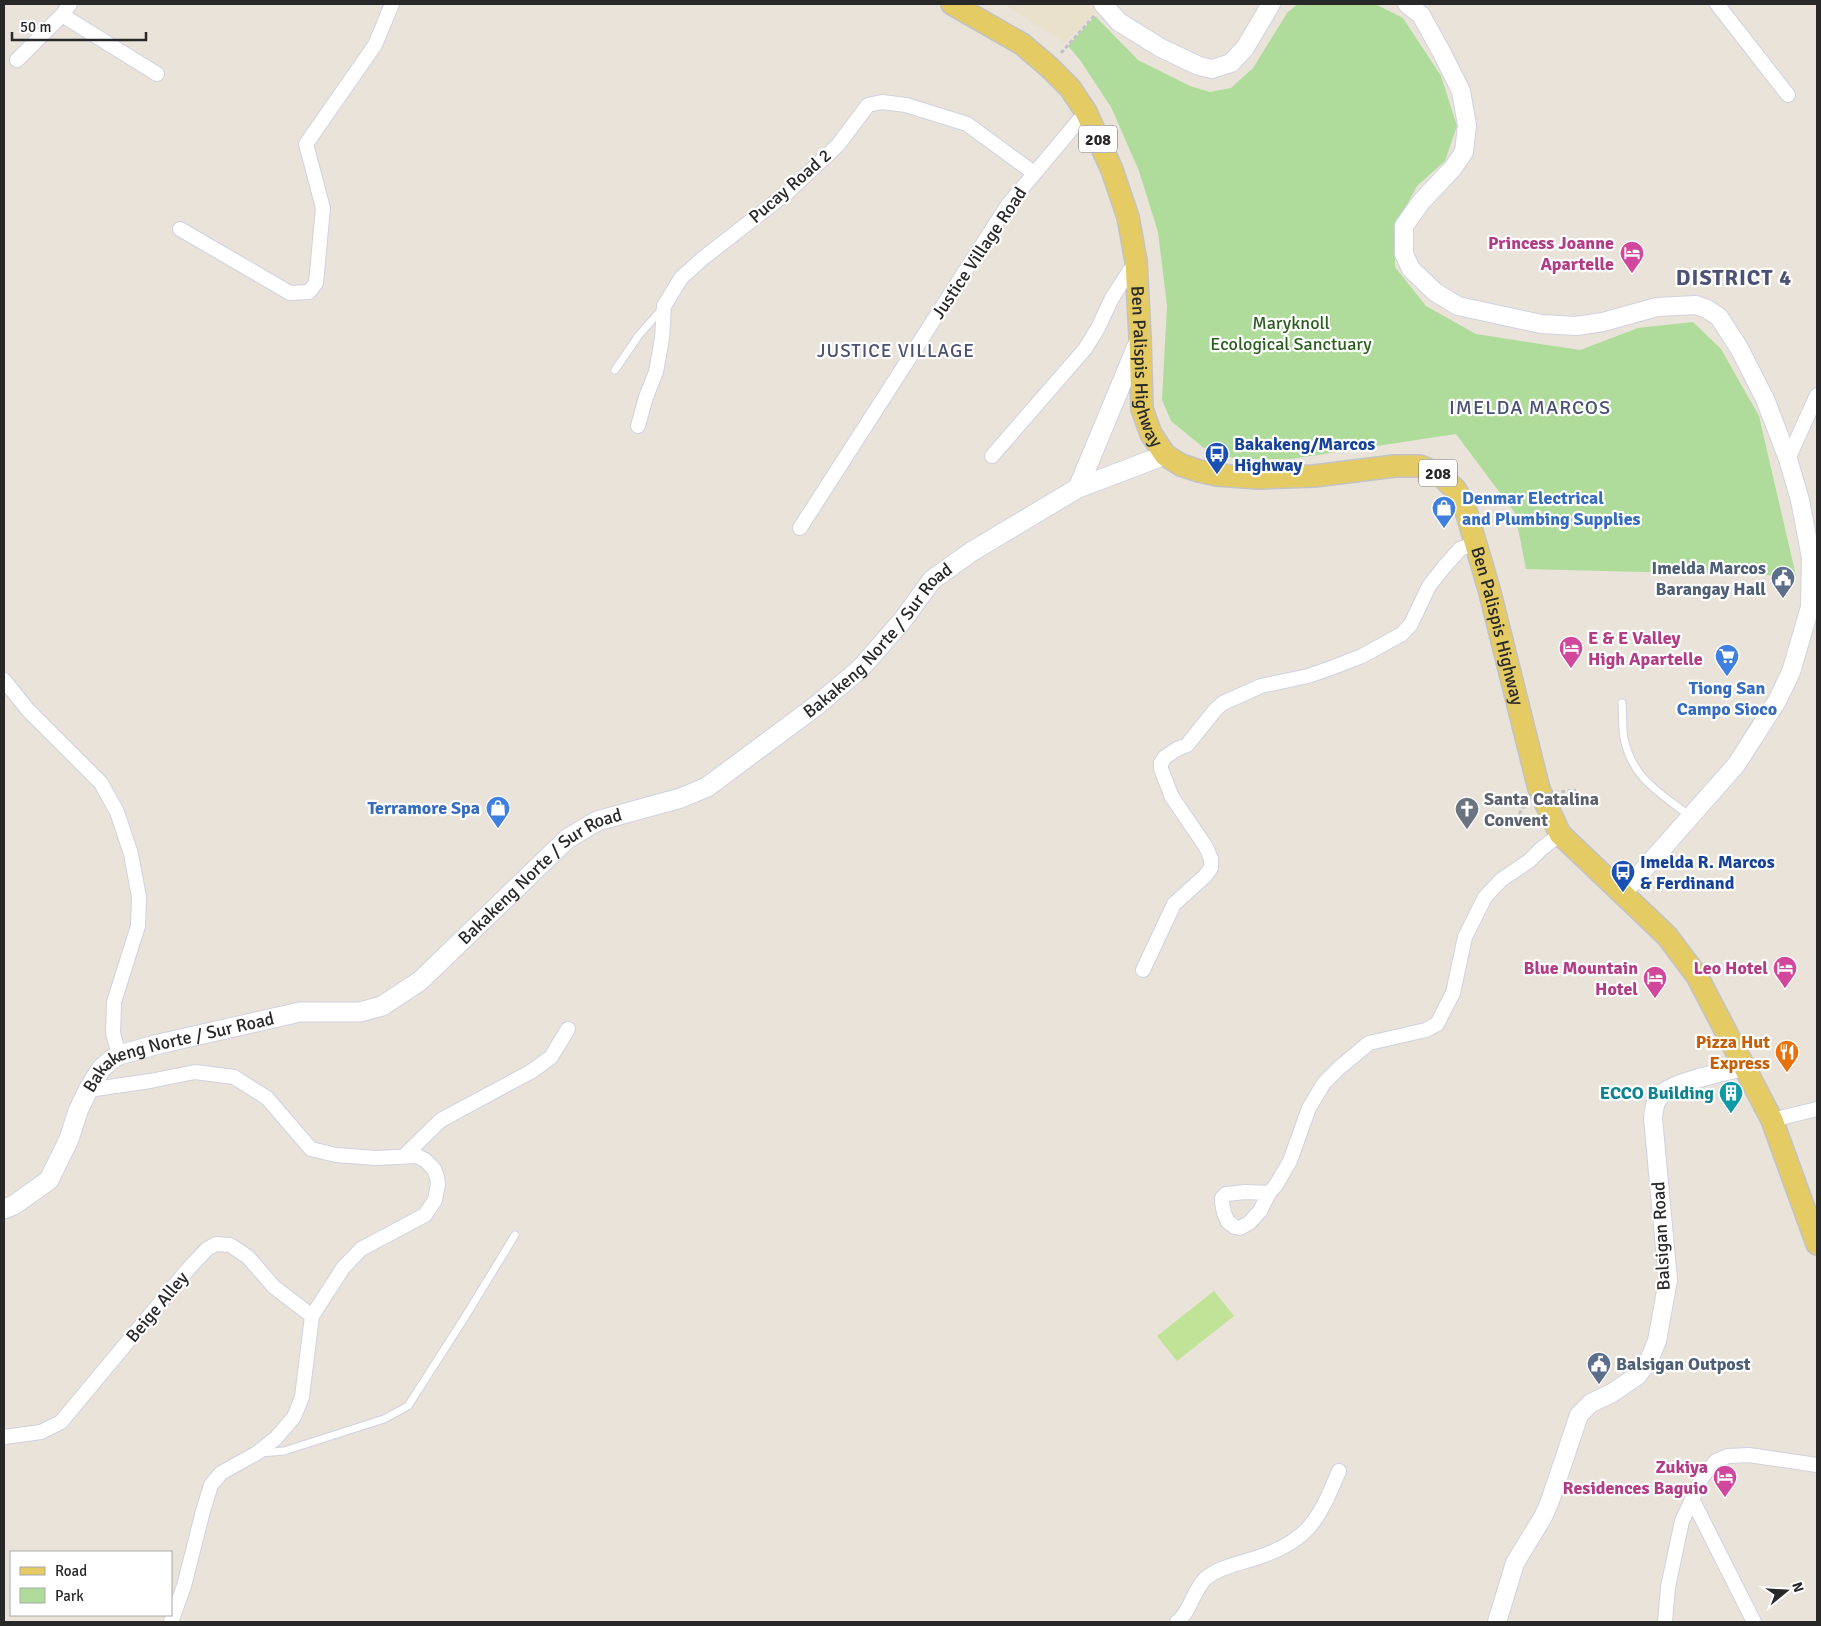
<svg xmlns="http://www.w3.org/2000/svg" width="1821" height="1626" font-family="Signika,sans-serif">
	<rect width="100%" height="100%" fill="#e9e3da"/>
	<path fill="#eae1cb" d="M1004,4H1087L1095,12L1065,43Z"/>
	<path fill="#afdc9a" d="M1298,4H1375L1403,18L1441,76L1457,126L1445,161L1417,186L1395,227V267L1426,306L1476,334L1580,350L1638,328L1693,322L1721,349L1759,416L1796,576L1526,569L1515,513L1456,434L1291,459H1236L1204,448L1171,421L1162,400L1167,306L1158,232L1139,171L1111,107L1080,60L1068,46L1095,16L1138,60L1190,86L1210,92L1231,88L1253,68L1287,13Z"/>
	<path fill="#c0e397" d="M1214,1291L1234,1316L1177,1361L1157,1336Z"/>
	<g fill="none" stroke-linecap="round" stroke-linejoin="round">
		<defs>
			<path id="service" d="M615,370L639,335L663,308
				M1622,703C1623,714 1622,727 1624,738C1632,779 1661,793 1691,817
				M260,1453L284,1451L384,1419L408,1406L465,1317L515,1235"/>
			<path id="minor" d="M1717,4L1788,95
				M62,15L157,74
				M17,60L62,15L70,4
				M180,229L290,293L309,292L316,283L323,208L306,144L375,45L392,4
				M638,426L646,397L656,372L662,338L664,306L681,278L702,259L788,192L838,145L868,105L882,102L906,105L967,124L1034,173
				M992,456L1085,349L1098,328L1112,298L1136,261
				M1788,459L1817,395
				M800,528L1007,206L1086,112
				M4,680L28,710L101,783L117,812L131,854L139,897L138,926L114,1002L113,1033L119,1055
				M1143,970L1174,904L1205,876L1211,868V859L1206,847L1172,797L1161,769V763L1165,757L1177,749L1187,745L1216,709L1223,703L1261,686L1308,676L1331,668L1362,656L1402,634L1411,624L1429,586L1444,567L1460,549L1476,543
				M88,1090L150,1081L195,1072L234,1077L267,1098L311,1149L336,1155L376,1158L417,1156L425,1160L434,1169L437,1177L438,1184L435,1200L425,1215L361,1249L343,1268L312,1316L302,1397L294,1417L276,1438L257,1453L221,1473L211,1485L203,1511L184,1586L171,1622
				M1772,1120L1817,1109
				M404,1156L441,1120L532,1071L551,1057L568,1029
				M1269,1193L1246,1192L1226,1194L1222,1198V1202L1224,1213L1228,1222L1235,1227L1240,1228L1249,1223L1260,1211L1269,1193L1276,1185L1290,1161L1309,1108L1324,1083L1339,1068L1369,1043L1426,1030L1437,1024L1453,993L1465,937L1485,897L1501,880L1529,861L1540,850L1560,834
				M4,1437L41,1432L61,1422L189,1268L207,1249L216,1244L230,1245L248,1257L274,1287L312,1316
				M1692,1499L1754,1622
				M1177,1622C1190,1613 1193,1590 1206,1578C1220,1567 1240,1563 1256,1558C1309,1541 1319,1519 1339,1471
				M1665,1622L1668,1587L1682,1521L1703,1476L1716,1461L1728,1456L1749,1455L1817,1465"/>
			<path id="tertiary" d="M1103,4L1119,22L1161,48L1199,66L1212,69L1231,63L1245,48L1271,4
				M1407,4L1421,15L1442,53L1461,91L1467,125L1464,152L1453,168L1421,202L1404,226V254L1411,269L1435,292L1458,306L1541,324L1576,326L1603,322L1657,307L1696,305L1707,309L1719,317L1739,348L1765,399L1788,459L1800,500L1811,558L1810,607L1791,672L1777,701L1736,765L1623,893
				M1497,1622L1515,1563L1543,1517L1550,1501L1579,1415L1591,1403L1612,1393L1637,1376L1649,1360L1657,1341L1668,1280L1653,1118C1654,1109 1655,1099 1663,1093C1678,1081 1724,1072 1744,1067"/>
			<g id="secondary">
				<path d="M1078,488L1140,339"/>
				<path id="s1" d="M4,1209L14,1205L49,1180L69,1139L78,1111L88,1090L101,1069L111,1060L119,1055L159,1044L300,1012H360L382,1006L420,981L567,839L597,821L681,798L707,787L816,706L860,669L902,621L932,580L971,552L1078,488L1165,455"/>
			</g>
			<g id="primary">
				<path id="s2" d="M952,4L1022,44L1049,67L1070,88L1086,112L1112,170L1128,217L1136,261L1140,337L1142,409L1151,434L1165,455L1181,465L1199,471L1217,475L1258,478L1314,476L1395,466H1420L1439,474L1455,489L1464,504L1489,589L1539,789L1560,834L1667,936L1697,976L1772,1120L1817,1244"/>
			</g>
		</defs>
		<use href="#service" stroke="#d0d2e0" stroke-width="9"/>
		<use href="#minor" stroke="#d0d2e0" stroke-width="16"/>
		<use href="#tertiary" stroke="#d0d2e0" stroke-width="20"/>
		<use href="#secondary" stroke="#d0d2e0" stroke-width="21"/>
		<use href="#primary" stroke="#c3c3c3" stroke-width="24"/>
		<path stroke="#c3c3c3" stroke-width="3" stroke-dasharray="4 2.5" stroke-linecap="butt" d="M1061,53L1094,16
			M1519,814L1525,805"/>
		<use href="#service" stroke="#fff" stroke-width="7"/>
		<use href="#minor" stroke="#fff" stroke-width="14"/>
		<use href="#tertiary" stroke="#fff" stroke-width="18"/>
		<use href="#secondary" stroke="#fff" stroke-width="19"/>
		<use href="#primary" stroke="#e5cb64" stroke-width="21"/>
		<path stroke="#c3c3c3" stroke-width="3" stroke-dasharray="4 2.5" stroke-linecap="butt" d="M1525,805V796L1576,790"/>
	</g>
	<defs>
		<symbol id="hotel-pin" viewBox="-11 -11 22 30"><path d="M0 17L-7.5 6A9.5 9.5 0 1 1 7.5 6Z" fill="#d1479c" stroke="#fff"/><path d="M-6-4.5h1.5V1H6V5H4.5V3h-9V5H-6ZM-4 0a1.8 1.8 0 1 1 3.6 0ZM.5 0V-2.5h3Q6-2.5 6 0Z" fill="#fff"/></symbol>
		<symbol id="bus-pin" viewBox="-11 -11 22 30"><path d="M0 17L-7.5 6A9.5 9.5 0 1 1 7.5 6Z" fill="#1a4fb4" stroke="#fff"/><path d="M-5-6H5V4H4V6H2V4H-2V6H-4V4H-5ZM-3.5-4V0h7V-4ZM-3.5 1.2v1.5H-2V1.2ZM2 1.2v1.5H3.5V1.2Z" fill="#fff"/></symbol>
		<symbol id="shop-pin" viewBox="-11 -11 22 30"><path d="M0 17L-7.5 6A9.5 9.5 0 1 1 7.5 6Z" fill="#3f7fe0" stroke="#fff"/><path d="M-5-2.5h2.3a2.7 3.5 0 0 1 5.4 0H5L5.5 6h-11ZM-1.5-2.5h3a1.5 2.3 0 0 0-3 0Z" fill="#fff"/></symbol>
		<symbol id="civic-pin" viewBox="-11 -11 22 30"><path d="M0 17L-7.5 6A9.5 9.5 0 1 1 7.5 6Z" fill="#5c6f8a" stroke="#fff"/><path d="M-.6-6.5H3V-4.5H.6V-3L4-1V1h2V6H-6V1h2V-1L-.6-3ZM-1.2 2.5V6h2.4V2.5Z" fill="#fff"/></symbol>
		<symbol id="supermarket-pin" viewBox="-11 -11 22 30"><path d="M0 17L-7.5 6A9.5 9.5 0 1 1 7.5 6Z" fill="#3f7fe0" stroke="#fff"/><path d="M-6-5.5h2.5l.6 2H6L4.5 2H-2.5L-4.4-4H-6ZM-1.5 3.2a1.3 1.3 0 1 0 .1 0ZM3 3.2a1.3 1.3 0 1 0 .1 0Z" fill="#fff"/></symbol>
		<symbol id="church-pin" viewBox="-11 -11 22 30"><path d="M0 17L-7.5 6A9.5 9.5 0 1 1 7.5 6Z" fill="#6b7280" stroke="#fff"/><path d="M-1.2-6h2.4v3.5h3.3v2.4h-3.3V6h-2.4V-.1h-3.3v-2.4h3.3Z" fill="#fff"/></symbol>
		<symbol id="restaurant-pin" viewBox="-11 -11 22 30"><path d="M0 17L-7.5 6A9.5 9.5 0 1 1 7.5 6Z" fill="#e8710a" stroke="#fff"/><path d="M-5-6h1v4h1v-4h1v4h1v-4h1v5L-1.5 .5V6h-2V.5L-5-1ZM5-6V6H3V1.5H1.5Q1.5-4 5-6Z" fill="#fff"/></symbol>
		<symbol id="building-pin" viewBox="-11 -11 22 30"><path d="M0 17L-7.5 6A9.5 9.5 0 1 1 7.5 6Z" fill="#0f9aa8" stroke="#fff"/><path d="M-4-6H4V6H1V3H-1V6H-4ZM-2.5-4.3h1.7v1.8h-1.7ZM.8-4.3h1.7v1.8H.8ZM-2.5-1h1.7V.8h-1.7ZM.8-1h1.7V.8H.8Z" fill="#fff"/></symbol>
	</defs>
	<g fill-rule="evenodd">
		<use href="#hotel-pin" x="1618" y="239" width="28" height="38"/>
		<use href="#bus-pin" x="1203" y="440" width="28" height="38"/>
		<use href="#shop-pin" x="1430" y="494" width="28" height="38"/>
		<use href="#civic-pin" x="1769" y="564" width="28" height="38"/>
		<use href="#hotel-pin" x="1557" y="634" width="28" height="38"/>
		<use href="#supermarket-pin" x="1713" y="642" width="28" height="38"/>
		<use href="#shop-pin" x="484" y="794" width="28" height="38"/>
		<use href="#church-pin" x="1453" y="795" width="28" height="38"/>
		<use href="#bus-pin" x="1609" y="858" width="28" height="38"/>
		<use href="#hotel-pin" x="1771" y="954" width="28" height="38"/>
		<use href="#hotel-pin" x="1641" y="964" width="28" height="38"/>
		<use href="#restaurant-pin" x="1773" y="1038" width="28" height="38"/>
		<use href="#building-pin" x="1717" y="1079" width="28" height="38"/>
		<use href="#civic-pin" x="1585" y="1350" width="28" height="38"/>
		<use href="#hotel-pin" x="1711" y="1463" width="28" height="38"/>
	</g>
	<g text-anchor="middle" stroke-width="4.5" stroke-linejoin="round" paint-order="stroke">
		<g fill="#fff" stroke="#686868" stroke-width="1">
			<rect x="1079" y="125.5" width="38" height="27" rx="4"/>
			<rect x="1419" y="459.5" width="38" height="27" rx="4"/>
		</g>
		<g font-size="16" font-weight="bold" fill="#282828">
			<text x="1098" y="145">208</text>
			<text x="1438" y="479">208</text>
		</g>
		<g font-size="18" fill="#282828" stroke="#fff">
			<text transform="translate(790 186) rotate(-41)" y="6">Pucay Road 2</text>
			<text transform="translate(979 253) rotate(-56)" y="6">Justice Village Road</text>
			<text dy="6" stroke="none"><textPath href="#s2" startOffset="439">Ben Palispis Highway</textPath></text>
			<text dy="6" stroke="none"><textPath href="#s2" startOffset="979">Ben Palispis Highway</textPath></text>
			<text dy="6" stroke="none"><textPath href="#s1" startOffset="1095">Bakakeng Norte / Sur Road</textPath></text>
			<text dy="6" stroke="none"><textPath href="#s1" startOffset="675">Bakakeng Norte / Sur Road</textPath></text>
			<text dy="6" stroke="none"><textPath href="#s1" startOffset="255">Bakakeng Norte / Sur Road</textPath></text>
			<text transform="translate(1661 1236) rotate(-93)" y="6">Balsigan Road</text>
			<text transform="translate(157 1307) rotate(-50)" y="6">Beige Alley</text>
		</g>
		<g font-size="18" font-weight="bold" fill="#b23c85" stroke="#fff" text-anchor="end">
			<text x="1614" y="249">Princess Joanne<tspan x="1614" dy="21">Apartelle</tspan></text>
			<text x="1588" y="644" text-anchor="start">E &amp; E Valley<tspan x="1588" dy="21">High Apartelle</tspan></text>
			<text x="1638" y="974">Blue Mountain<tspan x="1638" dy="21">Hotel</tspan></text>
			<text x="1768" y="974">Leo Hotel</text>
			<text x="1708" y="1473">Zukiya<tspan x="1708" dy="21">Residences Baguio</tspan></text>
		</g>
		<g font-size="18" fill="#2a5e1f" stroke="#fff">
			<text x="1291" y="329">Maryknoll<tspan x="1291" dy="21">Ecological Sanctuary</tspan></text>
		</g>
		<g font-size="18" font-weight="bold" fill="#164399" stroke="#fff" text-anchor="start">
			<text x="1234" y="450">Bakakeng/Marcos<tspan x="1234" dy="21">Highway</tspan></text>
			<text x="1640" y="868">Imelda R. Marcos<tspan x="1640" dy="21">&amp; Ferdinand</tspan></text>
		</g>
		<g font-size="18" font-weight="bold" fill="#366cbe" stroke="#fff" text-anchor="start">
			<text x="1462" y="504">Denmar Electrical<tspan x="1462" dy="21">and Plumbing Supplies</tspan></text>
			<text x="1727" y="694" text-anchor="middle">Tiong San<tspan x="1727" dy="21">Campo Sioco</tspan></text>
			<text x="480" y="814" text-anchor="end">Terramore Spa</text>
		</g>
		<g font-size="18" font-weight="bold" fill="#4e5e75" stroke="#fff" text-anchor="end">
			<text x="1766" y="574">Imelda Marcos<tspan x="1766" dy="21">Barangay Hall</tspan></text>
			<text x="1616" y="1370" text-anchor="start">Balsigan Outpost</text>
		</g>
		<g font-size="18" font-weight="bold" fill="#5b616d" stroke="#fff" text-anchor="start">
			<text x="1484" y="805">Santa Catalina<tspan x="1484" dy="21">Convent</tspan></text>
		</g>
		<g font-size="18" font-weight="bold" fill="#c56008" stroke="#fff" text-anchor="end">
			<text x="1770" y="1048">Pizza Hut<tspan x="1770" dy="21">Express</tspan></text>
		</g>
		<g font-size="18" font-weight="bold" fill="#0d838f" stroke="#fff" text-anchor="end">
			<text x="1714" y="1099">ECCO Building</text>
		</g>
		<g font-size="19" letter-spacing="1" fill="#4c5274" stroke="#fff">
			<text x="896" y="357">JUSTICE VILLAGE</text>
		</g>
		<g font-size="20" letter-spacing="1" fill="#4c5274" stroke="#fff">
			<text x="1530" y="414">IMELDA MARCOS</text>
		</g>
		<g font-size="22" font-weight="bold" letter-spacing="1" fill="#4c5274" stroke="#fff">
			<text x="1734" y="285">DISTRICT 4</text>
		</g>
	</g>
	<rect width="1821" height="1626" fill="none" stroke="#282828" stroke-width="10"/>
	<rect x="10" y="1551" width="162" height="65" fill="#ffffff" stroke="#a9a9a9"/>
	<rect x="20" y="1567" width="25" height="8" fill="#e5cb64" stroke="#a9a9a9"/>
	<text x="55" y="1576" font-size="15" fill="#282828">Road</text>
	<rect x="20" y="1588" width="25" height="15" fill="#afdc9a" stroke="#a9a9a9"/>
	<text x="55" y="1601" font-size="15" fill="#282828">Park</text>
	<g transform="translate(1786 1591) rotate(72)" stroke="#ffffff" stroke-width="4" paint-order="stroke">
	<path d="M0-4L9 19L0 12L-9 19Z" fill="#282828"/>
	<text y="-8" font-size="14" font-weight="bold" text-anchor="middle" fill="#282828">N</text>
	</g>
	<path d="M12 32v8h134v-8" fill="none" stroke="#282828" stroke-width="2.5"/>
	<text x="20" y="32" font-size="15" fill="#282828" stroke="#ffffff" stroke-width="4" paint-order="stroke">50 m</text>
</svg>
